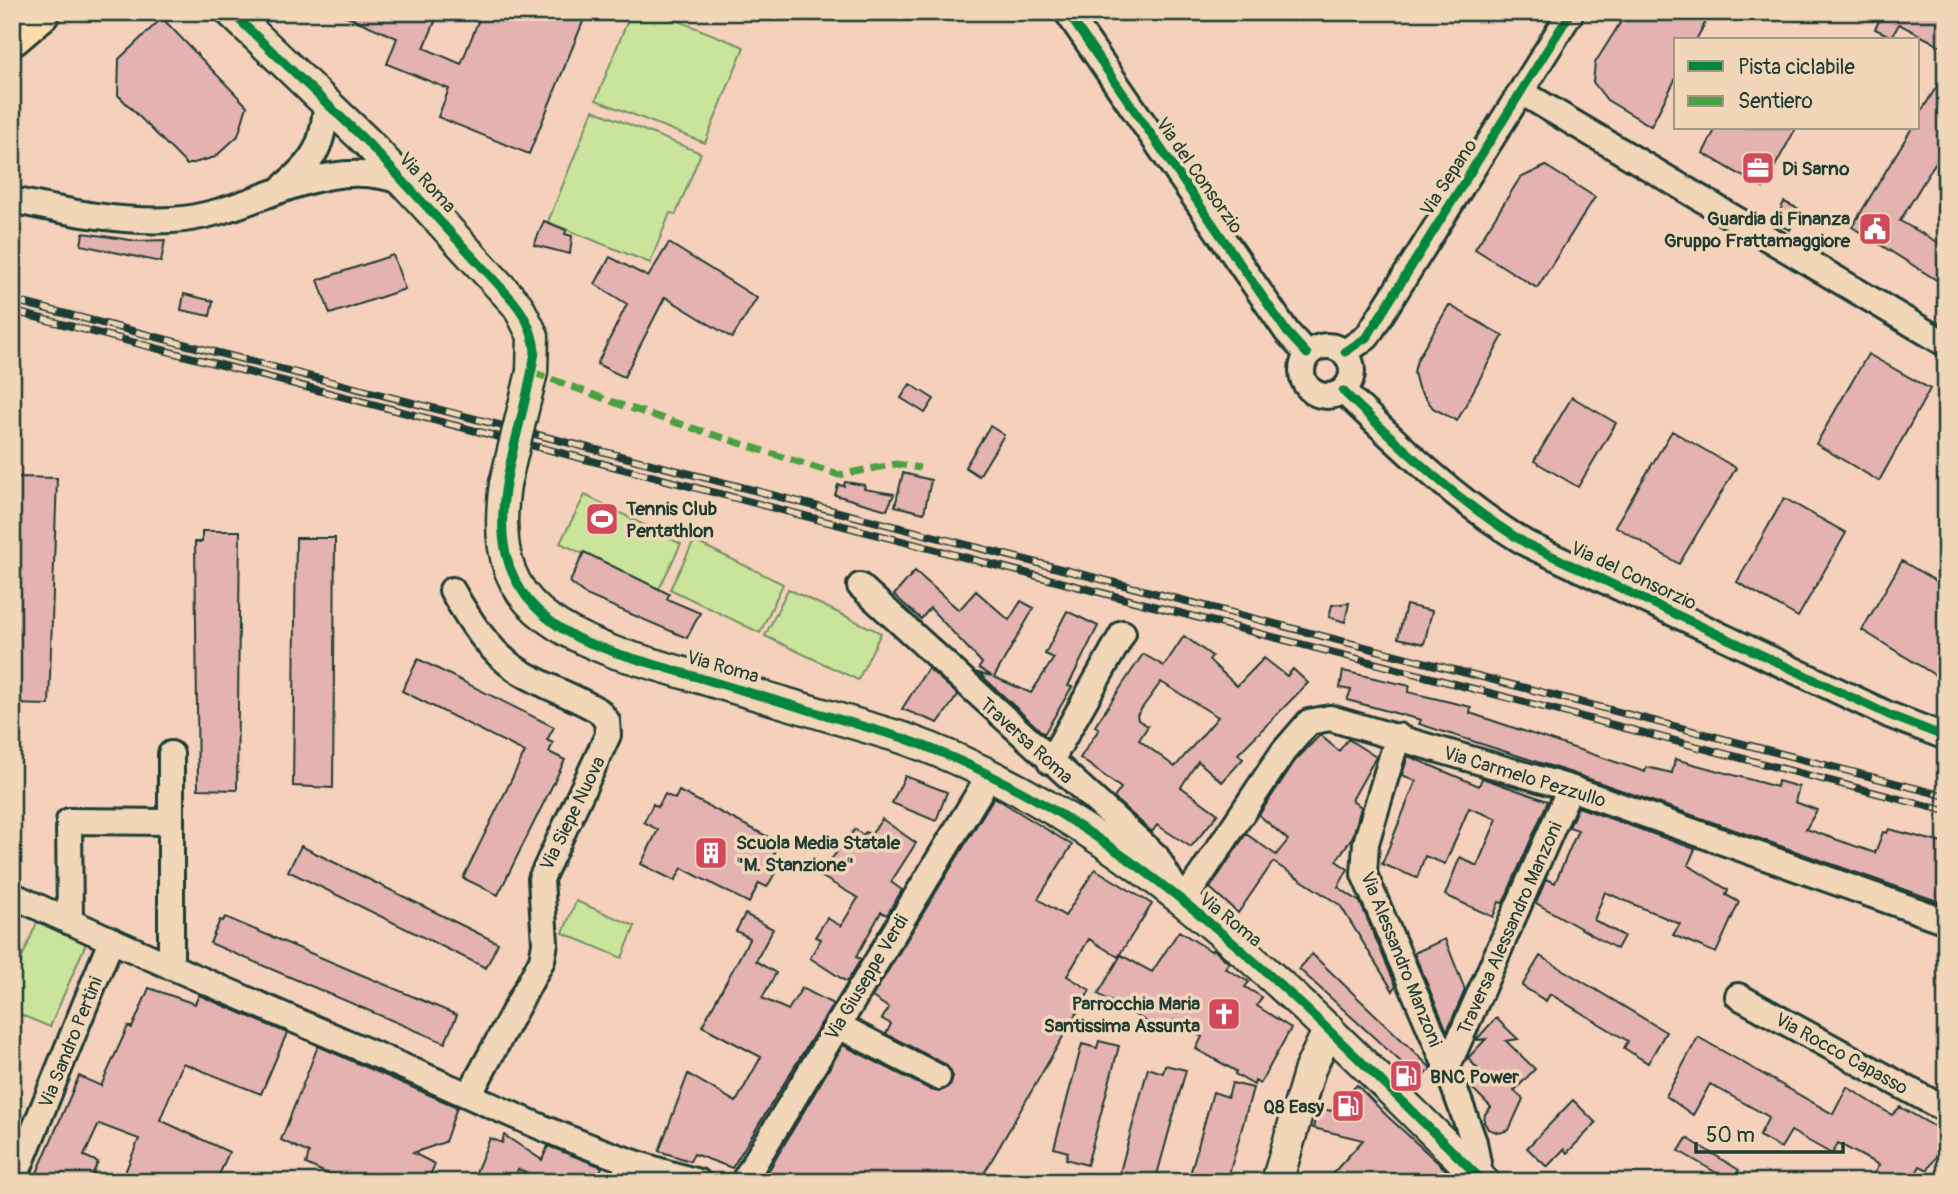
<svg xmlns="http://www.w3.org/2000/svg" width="1958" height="1194" font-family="Pangolin,sans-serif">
	<rect width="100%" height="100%" fill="#f5d0bb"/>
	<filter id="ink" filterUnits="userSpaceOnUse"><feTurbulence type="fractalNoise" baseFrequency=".0143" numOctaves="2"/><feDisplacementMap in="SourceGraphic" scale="14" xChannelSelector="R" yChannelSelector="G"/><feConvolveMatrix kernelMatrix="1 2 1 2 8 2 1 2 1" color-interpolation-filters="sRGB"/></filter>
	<g filter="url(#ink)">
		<path fill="#cae49b" stroke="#749068" stroke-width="2" d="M631,12H656L744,47L705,143L596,100Z
			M593,110L701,153L676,214L670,213L650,263L548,222Z
			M585,495L681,544L659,589L560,543Z
			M694,541L783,584L760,633L670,589Z
			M788,589L881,633L858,680L765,636Z
			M576,901L635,926L622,958L563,933Z
			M38,920L87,941L50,1027L12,1011V981Z"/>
		<path fill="#e4b2b0" stroke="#1f3d34" stroke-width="2" fill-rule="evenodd" d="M337,12H439L424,48L461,64L482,12H587L529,154L438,117L449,89L387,64L397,38Z
			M1627,12H1711L1696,40H1676V78L1651,126L1607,100L1593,82L1595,63Z
			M1876,12H1946V49L1899,24L1892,37L1875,29L1882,15Z
			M162,18L247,106L238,136L215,157L187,165L118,95L119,59Z
			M1946,71V145L1900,221L1946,247V286L1852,227L1912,128H1918V117Z
			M1716,128H1796L1763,188L1703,153Z
			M1546,166L1595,197L1537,288L1475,249L1520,178Z
			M1784,202L1799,209L1790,230L1774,223Z
			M544,221L566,230L565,234L572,236L570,254L534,245Z
			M83,233L137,241L165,240L161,262L81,245Z
			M669,243L757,298L732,338L665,297L624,377L597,364L627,304L595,284L610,257L648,277Z
			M393,255L405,289L330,314L318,280Z
			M184,294L213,301L210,316L181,310Z
			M1449,305L1503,336L1457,421L1433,408L1418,388L1414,372L1417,360Z
			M1868,354L1930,389L1879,481L1816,444Z
			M910,384L934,399L925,413L901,398Z
			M1572,397L1616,423L1578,487L1534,461Z
			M990,426L1004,435L979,476L965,467Z
			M1672,431L1736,468L1679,564L1615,526Z
			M903,473L931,480L924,513L895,506Z
			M16,477L57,478L49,705L12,704Z
			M845,482L865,485L864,489L894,494L887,510L835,495L838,485L844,486Z
			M1784,498L1846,533L1798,617L1737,582Z
			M202,531H240L237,790L198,789L195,542H202Z
			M296,538H335L333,788L293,786Z
			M584,552L669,594L667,599L700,613L687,638L586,595L570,582Z
			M1902,561L1946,587V678L1935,675L1862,630Z
			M915,571L959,610L976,591L1009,620L1021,601L1034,608L994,677L1031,693L1054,658L1045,654L1067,611L1098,626L1068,686L1072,687L1044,734L979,673L992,676L979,668L982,663L930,608L921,619L894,595Z
			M1349,603L1345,622L1329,617L1332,605Z
			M1406,605L1432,611L1424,644L1398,638Z
			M1184,636L1212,656L1209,660L1237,686L1264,658L1287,676L1293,669L1308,683L1238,754L1243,759L1222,782L1198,761L1181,787L1218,814L1191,847L1157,825L1152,832L1114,798L1121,788L1080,758L1099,729L1095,726L1143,654L1164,666ZM1161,682L1218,717L1175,767L1139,740L1148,726L1138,720L1137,715Z
			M418,659L554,727L547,740L553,743L549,752L565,760L498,895L463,878L525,752L402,691Z
			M928,668L958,695L938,723L902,709Z
			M1343,671L1410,686L1408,692L1471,707L1470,713L1645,772L1646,767L1672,773L1675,759L1777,787L1778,781L1799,787L1795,802L1817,810L1806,829L1875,853L1883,832L1887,833L1889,829L1946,844V904L1575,774L1419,724L1421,720L1347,700L1351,690L1340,688Z
			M1320,735L1339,751L1348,739L1376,757L1352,800L1361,807L1353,836L1336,861L1348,869L1338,887L1360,902L1396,986L1393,991L1340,905L1273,862L1238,913L1210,888L1246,834L1276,855L1288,840L1259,815L1295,761Z
			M1408,756L1479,786L1482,778L1548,801L1503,903L1499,902L1493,917L1445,895L1460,857L1477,866L1497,819L1469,808L1445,864L1425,856L1417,878L1382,864L1416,781L1402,775Z
			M905,776L947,792L936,821L892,803Z
			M679,791L780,843L769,863L778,868L767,887L759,883L749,903L682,868L675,881L641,864L658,830L644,822L653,804L658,807L665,794L675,799Z
			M994,797L1072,845L1038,899L1065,916L1095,869L1152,904L1118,957L1089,939L1067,976L1090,990L979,1182H762L843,1045L931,1090L939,1092L951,1084L953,1076L945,1064L886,1034L891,1024L882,1019L889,1008L872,997Z
			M1578,807L1695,849L1688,865L1728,890L1726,895L1739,902L1716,953L1673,935L1680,924L1605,892L1594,920L1624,936L1617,949L1536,903L1546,879L1555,883L1578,830L1569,827Z
			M882,819L916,843L891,882L902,890L887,915L881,912L856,957L861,959L847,982L810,958L821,939L815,937L827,918L841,926L858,898L819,875L855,829L863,835L866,832L871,835Z
			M301,846L498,943L486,968L288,871Z
			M745,914L773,929L756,961L776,973L762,998L788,1010L802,988L833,1004L732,1168L694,1154L690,1161L659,1151L688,1074L736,1102L761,1057L702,1026L750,938L736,931Z
			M225,917L457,1015L445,1043L210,943L220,920L223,921Z
			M1179,931L1211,951L1213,949L1229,963L1225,968L1249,982L1245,987L1262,997L1257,1006L1291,1028L1260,1084L1255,1081L1254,1085L1235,1074L1236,1071L1196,1049L1202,1037L1173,1020L1165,1032L1098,994L1121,955L1152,972Z
			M1445,939L1465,990L1447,1031L1414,953Z
			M1312,954L1431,1068L1413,1088L1394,1069L1401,1062L1299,969Z
			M1540,956L1666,1032L1648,1063L1624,1048L1628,1041L1550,994L1546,1001L1522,986Z
			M149,988L195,1004L199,995L287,1033L261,1094L183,1063L160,1120L229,1152L216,1182H121L139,1139L99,1124L84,1156L98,1162L89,1182H40L42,1177L36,1175L79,1076L101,1086L128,1026L132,1028Z
			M1496,1018L1518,1039L1506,1041L1535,1069L1514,1091L1523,1099L1509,1130L1499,1133L1488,1129L1484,1122L1485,1114L1491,1107L1471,1087L1483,1075L1468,1058L1486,1039L1476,1040Z
			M1698,1037L1833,1114L1847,1087L1892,1115L1900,1107L1946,1133V1139L1928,1170L1920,1166L1911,1182H1869L1879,1165L1838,1143L1832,1154L1791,1131L1781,1148L1759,1136L1769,1117L1710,1084L1693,1115L1666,1096Z
			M1099,1041L1119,1046L1087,1165L1066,1159L1068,1152L1054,1148L1082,1044L1097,1048Z
			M318,1046L457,1107L445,1142L413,1153L435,1164L427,1182H345L306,1164L309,1153L281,1140Z
			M1165,1065L1186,1070L1155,1182H1132L1133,1176L1120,1172L1148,1068L1163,1073Z
			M1232,1083L1253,1088L1227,1182H1188L1213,1092L1228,1097Z
			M1357,1085L1386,1115L1459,1182H1325L1363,1140L1313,1128L1318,1108L1331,1111Z
			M1573,1100L1596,1123L1567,1153L1564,1149L1547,1167L1527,1148Z
			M504,1135L542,1160L548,1146L602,1167L596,1182H545L518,1169L514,1182H472L490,1138L502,1143Z
			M1687,1138L1739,1170L1732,1182L1679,1151Z"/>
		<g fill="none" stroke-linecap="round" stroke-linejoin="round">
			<defs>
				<path id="minor" d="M1067,12L1287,332L1307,354
					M1523,93L1946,344
					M285,185C316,159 324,143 326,103
					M12,200C63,211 119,223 172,220C252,216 322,150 405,183
					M1302 371a25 25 0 1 1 50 0a25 25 0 1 1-50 0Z
					M1345,352L1367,337L1571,12
					M1343,391C1401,447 1457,502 1527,544L1889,715L1946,737
					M860,586L1156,856L1183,902L1283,752L1309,722L1330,718L1570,788L1946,921
					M452,590C469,620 488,650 516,669C542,686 572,695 599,711L607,721L608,735L541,879L545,943L542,960L469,1095
					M1398,736L1366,843L1364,874L1447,1068L1474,1142L1481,1179
					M171,754V967
					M1050,762L1123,633
					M12,895C141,955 271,1010 402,1066C498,1108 596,1156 699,1182
					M70,922L69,821L169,822
					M1738,996L1946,1110
					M837,1025L938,1077
					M1447,1068L1570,788
					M13,1182L111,941
					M622,1182L630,1162
					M743,1182L991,773"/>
				<path id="tertiary" d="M231,12L368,143L518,306L533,336L532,372
					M505,484C491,583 527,619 616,653L903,738C1134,819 1312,1015 1484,1182
					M1277,1182L1310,1069L1329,1029"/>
				<path id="trunk" d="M12,36L40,12"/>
			</defs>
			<use href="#minor" stroke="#1f3d34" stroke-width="30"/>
			<use href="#tertiary" stroke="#1f3d34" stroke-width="35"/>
			<use href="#trunk" stroke="#1f3d34" stroke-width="44"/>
			<use href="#minor" stroke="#f1d6b8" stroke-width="24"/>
			<use href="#tertiary" stroke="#f1d6b8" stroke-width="30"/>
			<use href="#trunk" stroke="#fddcac" stroke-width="38"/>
			<defs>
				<path id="rail" d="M12,300L1946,796
					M12,311L1946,811"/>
			</defs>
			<use href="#rail" stroke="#1f3d34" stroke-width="8"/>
			<use href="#rail" stroke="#f1d6b8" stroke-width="5" stroke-dasharray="16" stroke-linecap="butt"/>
			<defs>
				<path id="tertiary-bridge" d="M505,484L532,372"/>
			</defs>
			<use href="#tertiary-bridge" stroke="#1f3d34" stroke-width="35" stroke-linecap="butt"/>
			<use href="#tertiary-bridge" stroke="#f1d6b8" stroke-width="30"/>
			<path stroke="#4da043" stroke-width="7" stroke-dasharray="14 7" stroke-linecap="butt" d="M532,372L624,406L839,475L896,464L920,468"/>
			<defs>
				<path id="cycleway" d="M231,12L368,143L508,295C523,311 533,329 535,351C521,455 452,567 572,635C585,643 602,647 616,653L903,738C1134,819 1312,1015 1484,1182
					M1067,12L1287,332L1307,354
					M1345,352L1367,337L1571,12
					M1343,391C1401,447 1457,502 1527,544L1889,715L1946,737"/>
			</defs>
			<use href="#cycleway" stroke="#f1d6b8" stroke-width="13"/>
			<use href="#cycleway" stroke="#00873e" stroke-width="9"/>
		</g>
	</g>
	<defs>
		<symbol id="office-square" viewBox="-11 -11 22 22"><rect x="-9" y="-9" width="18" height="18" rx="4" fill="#d1495b" stroke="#f1d6b8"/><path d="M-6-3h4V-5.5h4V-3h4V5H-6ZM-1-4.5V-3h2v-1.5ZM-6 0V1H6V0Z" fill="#fff"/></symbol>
		<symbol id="civic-square" viewBox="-11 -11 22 22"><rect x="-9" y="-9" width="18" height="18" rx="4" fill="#d1495b" stroke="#f1d6b8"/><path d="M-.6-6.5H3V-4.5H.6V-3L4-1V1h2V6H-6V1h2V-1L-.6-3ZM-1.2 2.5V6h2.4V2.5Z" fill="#fff"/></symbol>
		<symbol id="stadium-square" viewBox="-11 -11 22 22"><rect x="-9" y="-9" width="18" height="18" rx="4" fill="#d1495b" stroke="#f1d6b8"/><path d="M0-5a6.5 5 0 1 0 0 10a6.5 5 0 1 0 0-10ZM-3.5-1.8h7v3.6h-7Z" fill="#fff"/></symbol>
		<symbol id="building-square" viewBox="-11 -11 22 22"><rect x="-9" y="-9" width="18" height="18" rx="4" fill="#d1495b" stroke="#f1d6b8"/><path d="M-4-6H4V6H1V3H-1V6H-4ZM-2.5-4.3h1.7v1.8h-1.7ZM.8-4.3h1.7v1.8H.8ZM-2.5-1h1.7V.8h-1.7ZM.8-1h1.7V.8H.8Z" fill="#fff"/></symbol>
		<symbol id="church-square" viewBox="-11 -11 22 22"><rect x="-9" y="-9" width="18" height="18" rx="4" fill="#d1495b" stroke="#f1d6b8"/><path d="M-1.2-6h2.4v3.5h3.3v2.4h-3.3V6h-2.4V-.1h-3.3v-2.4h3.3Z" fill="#fff"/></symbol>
		<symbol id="fuel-square" viewBox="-11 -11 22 22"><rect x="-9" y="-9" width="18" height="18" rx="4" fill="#d1495b" stroke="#f1d6b8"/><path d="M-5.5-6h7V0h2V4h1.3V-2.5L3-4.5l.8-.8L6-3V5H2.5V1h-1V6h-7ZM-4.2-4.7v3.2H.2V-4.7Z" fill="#fff"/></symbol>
	</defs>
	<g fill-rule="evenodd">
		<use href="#office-square" x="1739" y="149" width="38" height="38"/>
		<use href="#civic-square" x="1856" y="210" width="38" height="38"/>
		<use href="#stadium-square" x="583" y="500" width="38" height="38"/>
		<use href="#building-square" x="692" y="834" width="38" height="38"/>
		<use href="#church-square" x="1205" y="995" width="38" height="38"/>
		<use href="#fuel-square" x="1387" y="1057" width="38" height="38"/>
		<use href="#fuel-square" x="1329" y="1087" width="38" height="38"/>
	</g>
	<g text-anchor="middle" stroke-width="7" stroke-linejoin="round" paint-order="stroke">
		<g font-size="19" font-weight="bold" fill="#1f3d34" stroke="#f1d6b8" text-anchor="start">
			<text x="1782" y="175">Di Sarno</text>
			<text x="1850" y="225" text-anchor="end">Guardia di Finanza<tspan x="1850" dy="22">Gruppo Frattamaggiore</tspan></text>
			<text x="626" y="515">Tennis Club<tspan x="626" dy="22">Pentathlon</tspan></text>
			<text x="736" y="849">Scuola Media Statale<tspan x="736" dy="22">"M. Stanzione"</tspan></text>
			<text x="1200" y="1010" text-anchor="end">Parrocchia Maria<tspan x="1200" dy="22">Santissima Assunta</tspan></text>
			<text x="1430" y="1083">BNC Power</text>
			<text x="1324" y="1113" text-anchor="end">Q8 Easy</text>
		</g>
		<g font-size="19" fill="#1f3d34" stroke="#f1d6b8">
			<text transform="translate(1200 175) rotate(55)" y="7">Via del Consorzio</text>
			<text transform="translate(1448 177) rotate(-57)" y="7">Via Sepano</text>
			<text transform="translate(428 182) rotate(47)" y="7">Via Roma</text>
			<text transform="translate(1634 575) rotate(25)" y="7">Via del Consorzio</text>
			<text transform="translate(723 666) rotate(16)" y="7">Via Roma</text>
			<text transform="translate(1027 740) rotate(42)" y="7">Traversa Roma</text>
			<text transform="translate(1525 776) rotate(17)" y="7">Via Carmelo Pezzullo</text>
			<text transform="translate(572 813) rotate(-64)" y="7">Via Siepe Nuova</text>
			<text transform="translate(1231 919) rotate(39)" y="7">Via Roma</text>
			<text transform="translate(1509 928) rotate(-66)" y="7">Traversa Alessandro Manzoni</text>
			<text transform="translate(1402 959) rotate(68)" y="7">Via Alessandro Manzoni</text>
			<text transform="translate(866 977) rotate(-59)" y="7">Via Giuseppe Verdi</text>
			<text transform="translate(70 1042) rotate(-68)" y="7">Via Sandro Pertini</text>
			<text transform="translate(1842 1053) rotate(29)" y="7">Via Rocco Capasso</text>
		</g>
	</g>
	<rect width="1958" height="1194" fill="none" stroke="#f1d6b8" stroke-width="42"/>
	<rect x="21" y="21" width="1916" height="1152" fill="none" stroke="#1f3d34" stroke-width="2.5" filter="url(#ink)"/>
	<rect x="1674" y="38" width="245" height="91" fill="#f1d6b8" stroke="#9d9983" stroke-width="2"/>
	<rect x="1688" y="61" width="35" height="10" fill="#00873e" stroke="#9d9983" stroke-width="2"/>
	<text x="1738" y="74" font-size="21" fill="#1f3d34">Pista ciclabile</text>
	<rect x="1688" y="96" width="35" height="10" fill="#4da043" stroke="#9d9983" stroke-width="2"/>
	<text x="1738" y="108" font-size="21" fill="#1f3d34">Sentiero</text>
	<path d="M1696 1142v10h147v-10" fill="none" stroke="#1f3d34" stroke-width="3.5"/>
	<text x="1706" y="1142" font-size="21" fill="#1f3d34" stroke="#f1d6b8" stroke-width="5" paint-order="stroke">50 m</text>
</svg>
